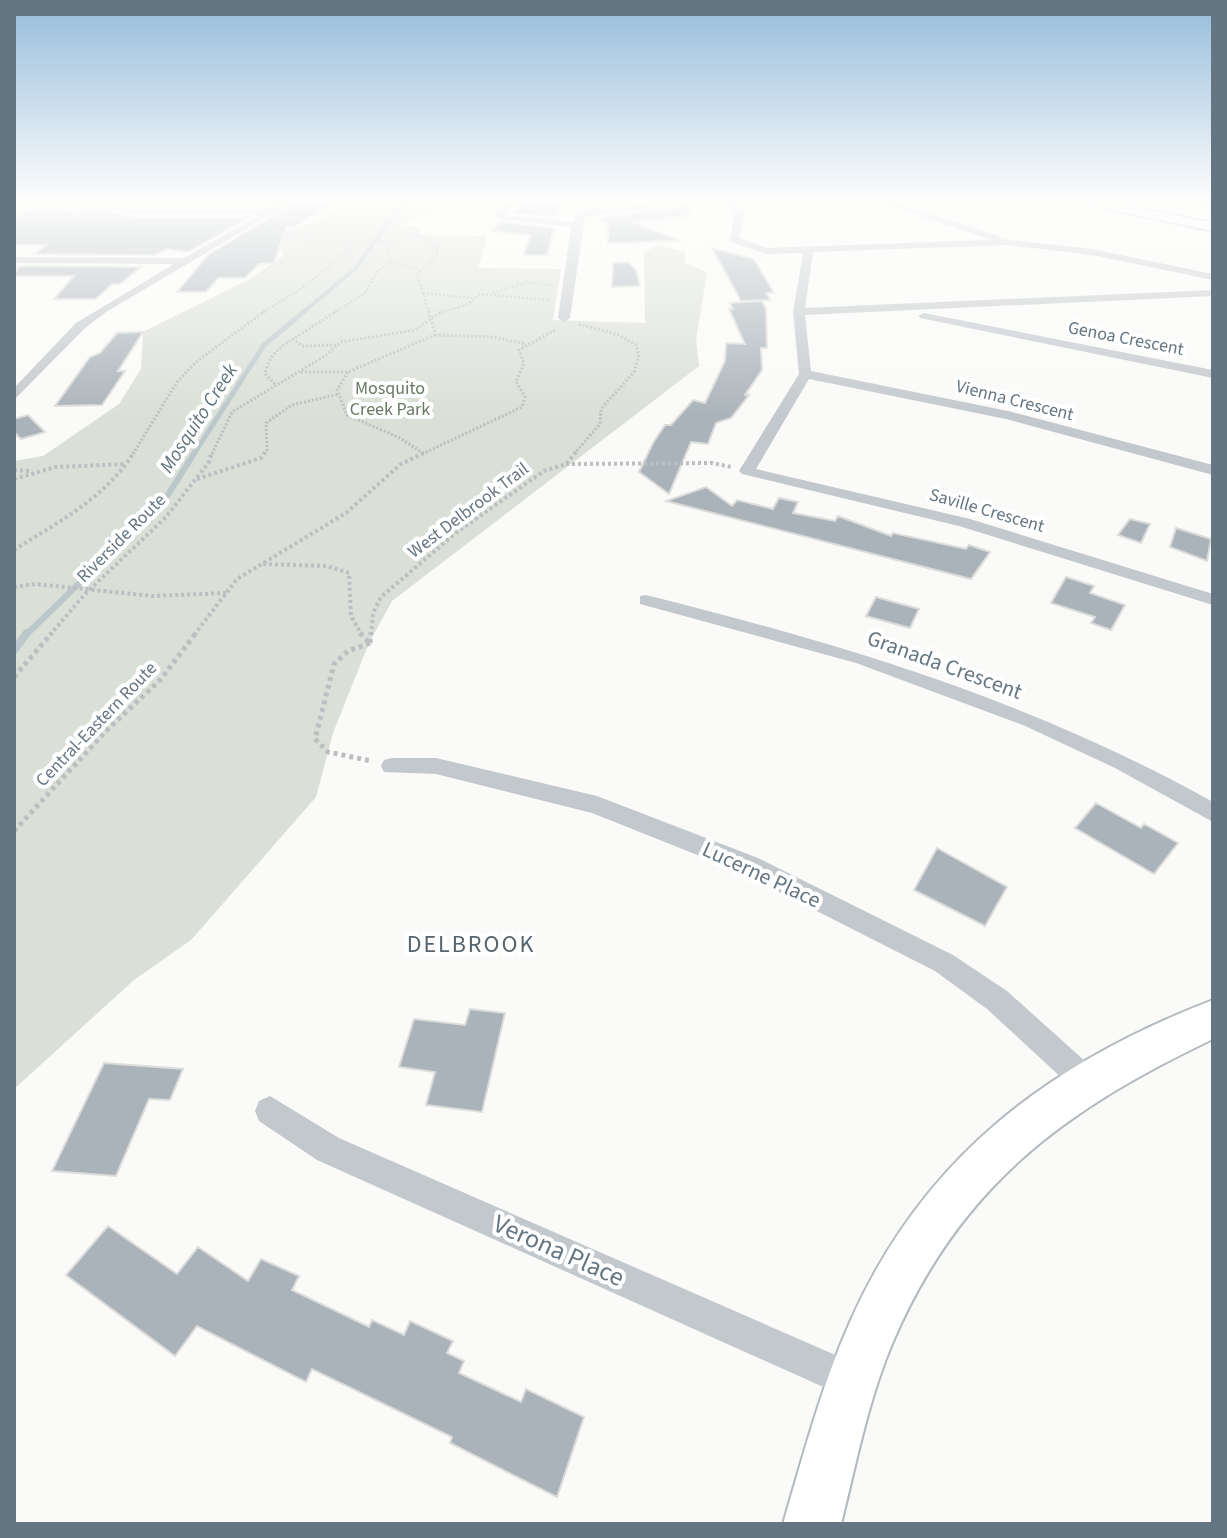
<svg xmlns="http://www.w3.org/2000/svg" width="1227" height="1538" font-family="'Source Sans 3',sans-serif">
	<rect width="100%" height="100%" fill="#fafaf8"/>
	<path fill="#dadfd7" d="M344,201H428L435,205L434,210L398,225L420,227V235L487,236L478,268L561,269L553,320L645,323L644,252L659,245L685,252V263L707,272L696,340L699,366L392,601L369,643L333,733L316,797L191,940L134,980L14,1089V461L43,456L119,404L141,369L143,332L248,280L283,256L280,245L284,232L320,220Z"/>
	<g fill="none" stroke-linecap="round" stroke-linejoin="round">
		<path stroke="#bbc7cb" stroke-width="4" d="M302,313L355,269L404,201"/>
		<path stroke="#bbc7cb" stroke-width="5" d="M194,454L264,345L305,311"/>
		<path stroke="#bbc7cb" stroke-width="6" d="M26,635L164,501L195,452"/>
		<path stroke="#bbc7cb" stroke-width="8" d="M14,650L27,633"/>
	</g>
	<path fill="#aab3b9" stroke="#dcdcda" stroke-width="2" d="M101,201H276L268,206H135Z
		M297,201H337L294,227H286L274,263L259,264L245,278H218L206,292H177L208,255Z
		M526,201H560L556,217L513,213Z
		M80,205L135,218H248L188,252L167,249L155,255L34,254L46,245H14V216L42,207L79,214Z
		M689,205V216L632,222L681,241L608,243V224L600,218Z
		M501,222L554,228L547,255H524L530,235L491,231Z
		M712,248L754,259L774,293H766L770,300L741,301Z
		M628,262L636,270L640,286L612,287L613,263Z
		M19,266L141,267L120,284H112L96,299H54L74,276H14Z
		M762,301L766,309L767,348H761L762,370L745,395H749L731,418L716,423L708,444L691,442L669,494L639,472L653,443L665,425H671L693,400L705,403L725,361L726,343L745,344L729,309H733L730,303Z
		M143,332L118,371H125L102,405L55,406L90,357L100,353L117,333Z
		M28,415L45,432L21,439L14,432V419Z
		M706,487L732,506L737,500L773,509L779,498L798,502L793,513L835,521L838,516L891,536L893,533L966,549L969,545L990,552L971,579L666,501Z
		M1130,519L1150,524L1141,543L1118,535Z
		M1176,528L1211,539L1207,561L1170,547Z
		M1066,577L1094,586L1090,593L1125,605L1111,630L1091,623L1095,617L1051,603Z
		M876,597L919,609L910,628L866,616Z
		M1096,803L1141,828L1144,824L1178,843L1154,874L1075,828Z
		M937,848L1007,887L985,926L914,890Z
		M470,1009L505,1013L482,1112L426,1105L435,1072L399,1067L414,1019L465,1025Z
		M104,1063L183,1069L170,1100L149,1099L116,1176L52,1171Z
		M108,1226L177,1274L198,1247L248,1281L261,1259L299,1276L292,1290L369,1327L372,1320L404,1335L410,1321L453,1341L447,1353L464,1361L459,1373L521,1402L526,1389L584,1417L557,1497L450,1443L452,1437L312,1369L306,1382L197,1326L175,1356L66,1275Z"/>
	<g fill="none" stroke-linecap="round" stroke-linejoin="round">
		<defs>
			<path id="secondary" d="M1071,201H1100L1213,223V231Z
				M1213,1000V1039C1064,1110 959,1186 892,1344C868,1401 856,1464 841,1524H783C803,1456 821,1387 850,1322C923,1157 1049,1063 1213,1000Z"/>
		</defs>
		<use href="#secondary" stroke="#b3babf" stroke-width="4"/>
		<path stroke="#bbbfc2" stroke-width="2" stroke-dasharray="2 2" stroke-linecap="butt" d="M268,230L305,235L313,242H350
			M278,238L293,234
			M349,243L392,241
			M388,262L420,270
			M423,293L472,298
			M493,293L528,282L552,285
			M262,313L305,286L347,251L359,219L379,201
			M334,313L365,293L376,273L391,260L388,248L400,235L423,237L437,247V255L417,274L429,313
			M439,313L466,305L480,294L550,300"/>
		<path stroke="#bbbfc2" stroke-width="3" stroke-dasharray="2 2" stroke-linecap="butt" d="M428,311L436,335L494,337L525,344
			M336,345L302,346L293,339L337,311
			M301,372H348L435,335
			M348,372L337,390L347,415L398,437L423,453
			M275,384L265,374C268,357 279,347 293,339
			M133,454L177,382L196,362L265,311
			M212,454L232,412L325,356L341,342L415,330L442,311
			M264,454L267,450L266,423L292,405L339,394
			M422,454L522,407L525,397L516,382L524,363L519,350L557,329
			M574,454L600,424L601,409L634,372L639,355L636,345L619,335L578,324"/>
		<path stroke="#bbbfc2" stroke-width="4" stroke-dasharray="3 3" stroke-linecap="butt" d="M566,464L712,463L731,467
			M14,470L29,471
			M14,479L56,467L126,464
			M197,479L261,458L265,452
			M14,550C58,522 106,498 134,452
			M263,564L327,566L349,573L351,616L362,635
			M14,587L35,584L152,596L226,593
			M50,635L85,594L166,517L209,462L212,452
			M194,635L237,579L346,513L401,464L426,452
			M371,635L373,613L381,597L457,532L544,471L566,464L576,452"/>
		<path stroke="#bbbfc2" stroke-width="5" stroke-dasharray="4 4" stroke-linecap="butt" d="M360,633L369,642
			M370,643L371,633
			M370,643L348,651L334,664L315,739L328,752L371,761
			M14,677L52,633
			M14,831L106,731L161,679L196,633"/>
		<path fill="#c3c8cc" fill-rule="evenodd" d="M74,201L135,209H269L283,201H294L106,312L84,329L14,400V388L76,323L174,264L14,263V257L184,258L259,215H135Z
			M508,201H518L506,215L573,222L578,213L592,209L696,201L585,217L570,318L564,322L558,318L571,227L498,219L496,212Z
			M725,201H734L744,213L739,238L767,248L991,240L875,201H890L999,236L1000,239L1092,249L1213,274V280L1092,255L1008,245L813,252L805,308L1213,290V296L805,315L811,371L1008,411L1213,465V475L1006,419L809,379L756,469L970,519L1213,594V605L959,526L742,474L739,471L799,374L793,312L803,253L766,254L730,242L734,213Z
			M1195,201H1206L1213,207V214Z
			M924,313L1213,370V378L920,318L918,316Z
			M646,595C846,645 1032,701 1213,802V822L1115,768L1023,725L856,663L640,604V596Z
			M392,758H436L597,796L758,858L953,955L1007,991L1096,1071L1101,1081L1096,1091L1086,1095L1076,1091L987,1009L935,971L740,872L592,813L436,774L384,772L381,766L384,760Z
			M270,1096L339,1138L865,1368L870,1381L865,1394L852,1399L839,1394L317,1160L259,1121L255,1111L259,1101Z"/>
		<use href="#secondary" fill="#fff" fill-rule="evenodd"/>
	</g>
	<linearGradient id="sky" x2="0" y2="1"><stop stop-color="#96bcdc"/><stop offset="0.48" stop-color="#fdfdfc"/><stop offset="1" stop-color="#fdfdfc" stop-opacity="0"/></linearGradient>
	<rect width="1227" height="417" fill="url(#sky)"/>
	<g text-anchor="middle" stroke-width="8" stroke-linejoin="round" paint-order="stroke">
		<g font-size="18" fill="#657683" stroke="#fff">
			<text transform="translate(1126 338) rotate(11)" y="6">Genoa Crescent</text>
			<text transform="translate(1015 400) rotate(14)" y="6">Vienna Crescent</text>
			<text transform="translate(468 510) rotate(-37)" y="6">West Delbrook Trail</text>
			<text transform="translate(987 510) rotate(16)" y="6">Saville Crescent</text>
			<text transform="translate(121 538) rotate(-45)" y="6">Riverside Route</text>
			<text transform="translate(96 724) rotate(-46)" y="6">Central-Eastern Route</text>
		</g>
		<g font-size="18" fill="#687a64" stroke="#fff">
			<text x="390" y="394">Mosquito<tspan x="390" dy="21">Creek Park</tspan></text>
		</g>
		<g font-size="20" font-style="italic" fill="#60757c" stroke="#fff">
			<text transform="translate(198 418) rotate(-57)" y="7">Mosquito Creek</text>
		</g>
		<g font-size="22" fill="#657683" stroke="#fff">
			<text transform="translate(945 664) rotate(20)" y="8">Granada Crescent</text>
			<text transform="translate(762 874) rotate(25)" y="8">Lucerne Place</text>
		</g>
		<g font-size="24" letter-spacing="2" fill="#57646e" stroke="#fff">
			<text x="471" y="952">DELBROOK</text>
		</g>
		<g font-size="26" fill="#657683" stroke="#fff">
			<text transform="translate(559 1250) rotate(24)" y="9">Verona Place</text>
		</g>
	</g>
	<rect width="1227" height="1538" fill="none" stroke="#657683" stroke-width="32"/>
</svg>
